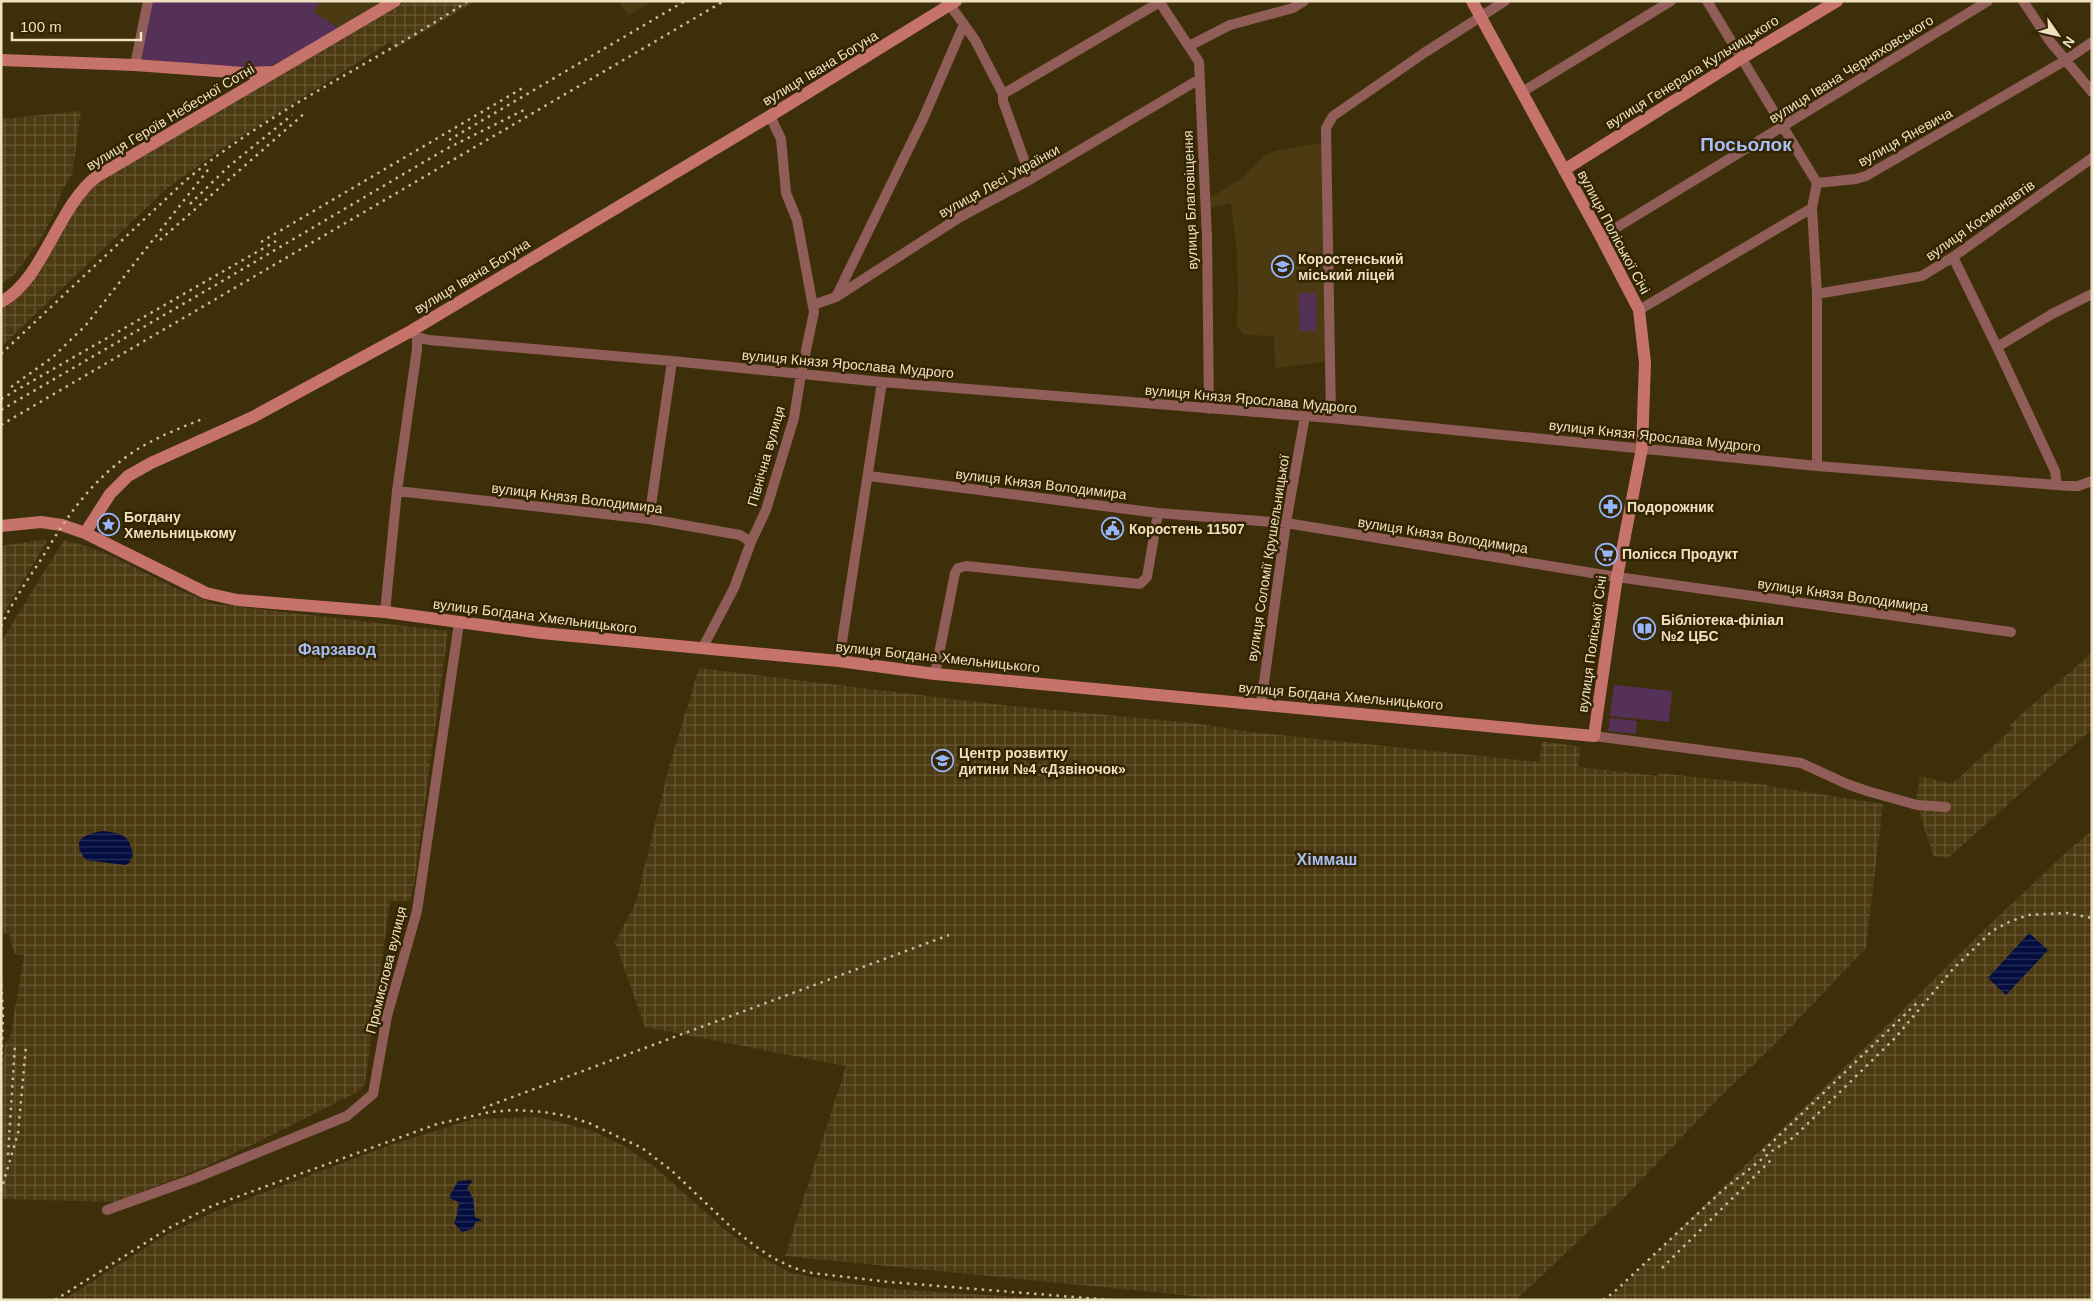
<svg xmlns="http://www.w3.org/2000/svg" width="2093" height="1301" font-family="Helvetica,sans-serif">
	<defs>
		<pattern id="industrial-grid" width="8" height="8" patternUnits="userSpaceOnUse" patternTransform="scale(1.25)"><rect width="8" height="8" fill="#4c3b12"/><path d="M0 4h8M4 0v8" fill="none" stroke="#665733"/></pattern>
		<pattern id="water-rules" width="6" height="5" patternUnits="userSpaceOnUse" patternTransform="scale(1.25)"><rect width="6" height="5" fill="#030d3f"/><path d="M0 2.5h6" fill="none" stroke="#283059"/></pattern>
	</defs>
	<rect width="100%" height="100%" fill="#3e2f0b"/>
	<path fill="#4c3b12" d="M320,1H384L339,28L313,12Z
		M619,1H652L628,16Z
		M1325,142L1330,361L1275,368L1274,336L1244,335L1237,326L1238,293L1237,249L1231,203L1209,208L1208,199L1241,179L1264,156L1275,151Z"/>
	<path fill="url(#industrial-grid)" d="M406,1H476L396,48L390,42L227,145L165,190L1,347V308L10,304L25,291L85,194L101,180Z
		M81,111L72,175L63,189L52,218L40,240L15,274L1,284V119Z
		M39,540L47,541L1,618V546Z
		M64,540L89,547L118,559L181,591L215,604L448,631L414,885L410,901H390L365,1083L361,1090L258,1142L202,1168L116,1202L1,1199V1095L5,1044L10,1039L24,955L15,954L9,934L1,933V642Z
		M2092,653V729L1948,858L1933,856L1916,800L1920,776L1952,784L2013,728L2010,725L2018,717Z
		M699,668L1010,706L1193,723L1250,732L1539,762L1542,741L1581,747L1578,767L1657,776L1659,773L1768,785V786L1883,804L1866,948L1773,1046L1718,1099L1626,1196L1516,1300H1234L785,1256L846,1066L645,1027L615,942L636,902L669,767Z
		M2092,831V1300H1608L1982,932L2073,846Z
		M538,1117L590,1130L624,1146L656,1168L723,1228L758,1255L791,1273L821,1279L891,1289L1068,1300H63L164,1236L214,1212L255,1196L390,1145L474,1119Z"/>
	<path fill="#563157" d="M152,1H320L313,12L339,28L274,65L245,69L140,59Z
		M1299,293H1316V331H1300Z
		M1614,685L1672,691L1669,722L1610,716Z
		M1610,718L1637,721L1636,734L1608,731Z"/>
	<path fill="url(#water-rules)" d="M103,831C123,834 129,834 133,855L129,863L125,865L86,860C70,840 84,834 103,831Z
		M2029,933L2048,950L2006,995L1988,978Z
		M471,1180L472,1182L467,1188L473,1198L475,1217L483,1221L476,1222L472,1229L462,1232L454,1223L457,1215L459,1202L451,1199L449,1197L458,1181Z"/>
	<g fill="none" stroke-linecap="round" stroke-linejoin="round">
		<path stroke="#915d58" stroke-width="10" d="M1159,1L1199,62L1207,237L1209,409
			M1707,1L1817,183
			M2023,1L2049,40L2092,92
			M950,5L975,40L1003,94V101L1031,179
			M1189,46L1230,25L1293,8L1304,1
			M135,65L148,1
			M1522,92L1671,1
			M1003,94L1160,2
			M1812,208L1817,294V466
			M1601,237L1988,1
			M1953,257L1997,347
			M1817,294L1922,276L1953,257L2092,158
			M836,297L923,119L964,24
			M813,305L836,297L960,217L1031,179L1198,80
			M1639,310L1812,208L1817,183L1856,179L1866,176L2066,60L2092,42
			M411,331L417,337L429,340L672,361L882,382L1331,418L1817,466L2069,486H2078L2092,481
			M1331,418L1326,128L1333,116L1424,53L1505,1
			M869,476L1158,513L1286,523L1617,577L2011,632
			M2057,485L2055,471L1997,347L2052,314L2092,294
			M397,491L649,519L740,535L751,542
			M649,519L672,361
			M385,612L397,491L417,349V337
			M702,649L734,588L751,542L766,510L794,418L801,374L814,312L797,220L786,193L781,139L770,116
			M839,661L882,382
			M935,674L955,573L958,568L966,566L1140,584L1147,577L1158,513
			M1261,704L1286,523L1305,416
			M1594,736L1801,763L1847,784L1867,791L1917,805L1946,807
			M107,1210L193,1179L347,1116L373,1094L387,1016L417,911L459,623"/>
		<path stroke="#c6736c" stroke-width="12" d="M1,60L135,65L244,73L271,72
			M1564,170L1742,58L1837,1
			M1,302C43,280 57,208 96,177L395,1
			M1,526L41,522L62,525L85,533L206,593L237,600L385,612L541,633L839,661L935,674L1594,736L1617,577L1642,448L1645,363L1639,310L1601,237L1472,1
			M85,533L110,494L128,476L151,463L253,417L411,331L770,116L956,1"/>
		<path stroke="#cbbc9b" stroke-width="2.5" stroke-dasharray="2.5 5" stroke-linecap="butt" d="M449,140L685,1
			M190,204L228,167L292,115
			M160,240L306,112
			M261,242L526,86
			M1,354L185,181C271,109 375,63 468,1
			M11,387L53,357L86,325L211,166
			M1,399L276,241
			M1,410L214,286L446,149L524,110
			M1,425L724,1
			M1,626C12,603 26,582 40,561C67,517 87,485 130,454C154,438 180,428 205,418
			M1,977L3,1015L1,1070
			M483,1108L949,935
			M1763,1151L1918,1002
			M8,1155L15,1044
			M1,1191L18,1133L26,1046
			M1662,1268L1771,1160
			M55,1300L169,1228L212,1206L437,1124L490,1112L515,1110L544,1112L567,1116L589,1123L642,1148L671,1170L731,1227L755,1246L773,1258L794,1268L812,1273L889,1282L1111,1300
			M1603,1300L1613,1293L1723,1190L1772,1151L1794,1137L1895,1038L1953,969L1992,931L2009,922L2028,915L2067,913L2092,918"/>
	</g>
	<defs>
		<symbol id="school-ring" viewBox="-11 -11 22 22"><circle r="9.5" fill="#332501" stroke="#97b6fd" stroke-width="1.5"/><path d="M0-5L7-2L0 1L-7-2ZM-4 1L0 2.5L4 1V4Q0 6-4 4Z" fill="#97b6fd"/></symbol>
		<symbol id="pharmacy-ring" viewBox="-11 -11 22 22"><circle r="9.5" fill="#332501" stroke="#97b6fd" stroke-width="1.5"/><path d="M-2-6h4v4h4v4h-4v4h-4v-4h-4v-4h4Z" fill="#97b6fd"/></symbol>
		<symbol id="sight-ring" viewBox="-11 -11 22 22"><circle r="9.5" fill="#332501" stroke="#97b6fd" stroke-width="1.5"/><path d="M0-6L1.8-2.2L6-1.7L2.9 1.2L3.7 5.4L0 3.3L-3.7 5.4L-2.9 1.2L-6-1.7L-1.8-2.2Z" fill="#97b6fd"/></symbol>
		<symbol id="civic-ring" viewBox="-11 -11 22 22"><circle r="9.5" fill="#332501" stroke="#97b6fd" stroke-width="1.5"/><path d="M-.6-6.5H3V-4.5H.6V-3L4-1V1h2V6H-6V1h2V-1L-.6-3ZM-1.2 2.5V6h2.4V2.5Z" fill="#97b6fd"/></symbol>
		<symbol id="supermarket-ring" viewBox="-11 -11 22 22"><circle r="9.5" fill="#332501" stroke="#97b6fd" stroke-width="1.5"/><path d="M-6-5.5h2.5l.6 2H6L4.5 2H-2.5L-4.4-4H-6ZM-1.5 3.2a1.3 1.3 0 1 0 .1 0ZM3 3.2a1.3 1.3 0 1 0 .1 0Z" fill="#97b6fd"/></symbol>
		<symbol id="library-ring" viewBox="-11 -11 22 22"><circle r="9.5" fill="#332501" stroke="#97b6fd" stroke-width="1.5"/><path d="M-6-4Q-3-5.5-.7-3.5V5Q-3 3-6 4ZM6-4Q3-5.5 .7-3.5V5Q3 3 6 4Z" fill="#97b6fd"/></symbol>
	</defs>
	<g fill-rule="evenodd">
		<use href="#school-ring" x="1270" y="254" width="25" height="25"/>
		<use href="#pharmacy-ring" x="1598" y="494" width="25" height="25"/>
		<use href="#sight-ring" x="96" y="512" width="25" height="25"/>
		<use href="#civic-ring" x="1100" y="516" width="25" height="25"/>
		<use href="#supermarket-ring" x="1594" y="542" width="25" height="25"/>
		<use href="#library-ring" x="1632" y="616" width="25" height="25"/>
		<use href="#school-ring" x="930" y="748" width="25" height="25"/>
	</g>
	<g text-anchor="middle" stroke-width="5" stroke-linejoin="round" paint-order="stroke">
		<g font-size="14" fill="#efe0c0" stroke="#332501">
			<text transform="translate(820 68) rotate(-31)" y="5">вулиця Івана Богуна</text>
			<text transform="translate(1851 69) rotate(-32)" y="5">вулиця Івана Черняховського</text>
			<text transform="translate(1692 72) rotate(-32)" y="5">вулиця Генерала Кульчицького</text>
			<text transform="translate(170 117) rotate(-31)" y="5">вулиця Героїв Небесної Сотні</text>
			<text transform="translate(1905 137) rotate(-29)" y="5">вулиця Яневича</text>
			<text transform="translate(999 181) rotate(-29)" y="5">вулиця Лесі Українки</text>
			<text transform="translate(1190 200) rotate(-92)" y="5">вулиця Благовіщення</text>
			<text transform="translate(1980 220) rotate(-35)" y="5">вулиця Космонавтів</text>
			<text transform="translate(1614 232) rotate(62)" y="5">вулиця Поліської Січі</text>
			<text transform="translate(472 276) rotate(-31)" y="5">вулиця Івана Богуна</text>
			<text transform="translate(848 364) rotate(5)" y="5">вулиця Князя Ярослава Мудрого</text>
			<text transform="translate(1251 399) rotate(5)" y="5">вулиця Князя Ярослава Мудрого</text>
			<text transform="translate(1655 436) rotate(6)" y="5">вулиця Князя Ярослава Мудрого</text>
			<text transform="translate(766 456) rotate(-74)" y="5">Північна вулиця</text>
			<text transform="translate(1041 484) rotate(7)" y="5">вулиця Князя Володимира</text>
			<text transform="translate(577 498) rotate(7)" y="5">вулиця Князя Володимира</text>
			<text transform="translate(1443 535) rotate(9)" y="5">вулиця Князя Володимира</text>
			<text transform="translate(1268 558) rotate(-81)" y="5">вулиця Соломії Крушельницької</text>
			<text transform="translate(1843 595) rotate(8)" y="5">вулиця Князя Володимира</text>
			<text transform="translate(535 616) rotate(7)" y="5">вулиця Богдана Хмельницького</text>
			<text transform="translate(1592 644) rotate(-82)" y="5">вулиця Поліської Січі</text>
			<text transform="translate(938 657) rotate(6)" y="5">вулиця Богдана Хмельницького</text>
			<text transform="translate(1341 696) rotate(5)" y="5">вулиця Богдана Хмельницького</text>
			<text transform="translate(386 970) rotate(-76)" y="5">Промислова вулиця</text>
		</g>
		<g font-size="14" font-weight="bold" fill="#efe0c0" stroke="#332501" text-anchor="start">
			<text x="1298" y="264">Коростенський<tspan x="1298" dy="16">міський ліцей</tspan></text>
			<text x="1627" y="512">Подорожник</text>
			<text x="124" y="522">Богдану<tspan x="124" dy="16">Хмельницькому</tspan></text>
			<text x="1129" y="534">Коростень 11507</text>
			<text x="1622" y="559">Полісся Продукт</text>
			<text x="1661" y="625">Бібліотека-філіал<tspan x="1661" dy="16">№2 ЦБС</tspan></text>
			<text x="959" y="758">Центр розвитку<tspan x="959" dy="16">дитини №4 «Дзвіночок»</tspan></text>
		</g>
		<g font-size="16" font-weight="bold" fill="#a7bff4" stroke="#332501">
			<text x="337" y="655">Фарзавод</text>
			<text x="1327" y="865">Хіммаш</text>
		</g>
		<g font-size="19" font-weight="bold" fill="#a7bff4" stroke="#332501">
			<text x="1746" y="151">Посьолок</text>
		</g>
	</g>
	<rect width="2093" height="1301" fill="none" stroke="#efe0c0" stroke-width="5"/>
	<g transform="translate(2058 35) rotate(124)" stroke="#332501" stroke-width="4" paint-order="stroke">
	<path d="M0-4L9 19L0 12L-9 19Z" fill="#efe0c0"/>
	<text y="-8" font-size="14" font-weight="bold" text-anchor="middle" fill="#efe0c0">N</text>
	</g>
	<path d="M12 32v8h129v-8" fill="none" stroke="#efe0c0" stroke-width="2.5"/>
	<text x="20" y="32" font-size="15" fill="#efe0c0" stroke="#332501" stroke-width="4" paint-order="stroke">100 m</text>
</svg>
